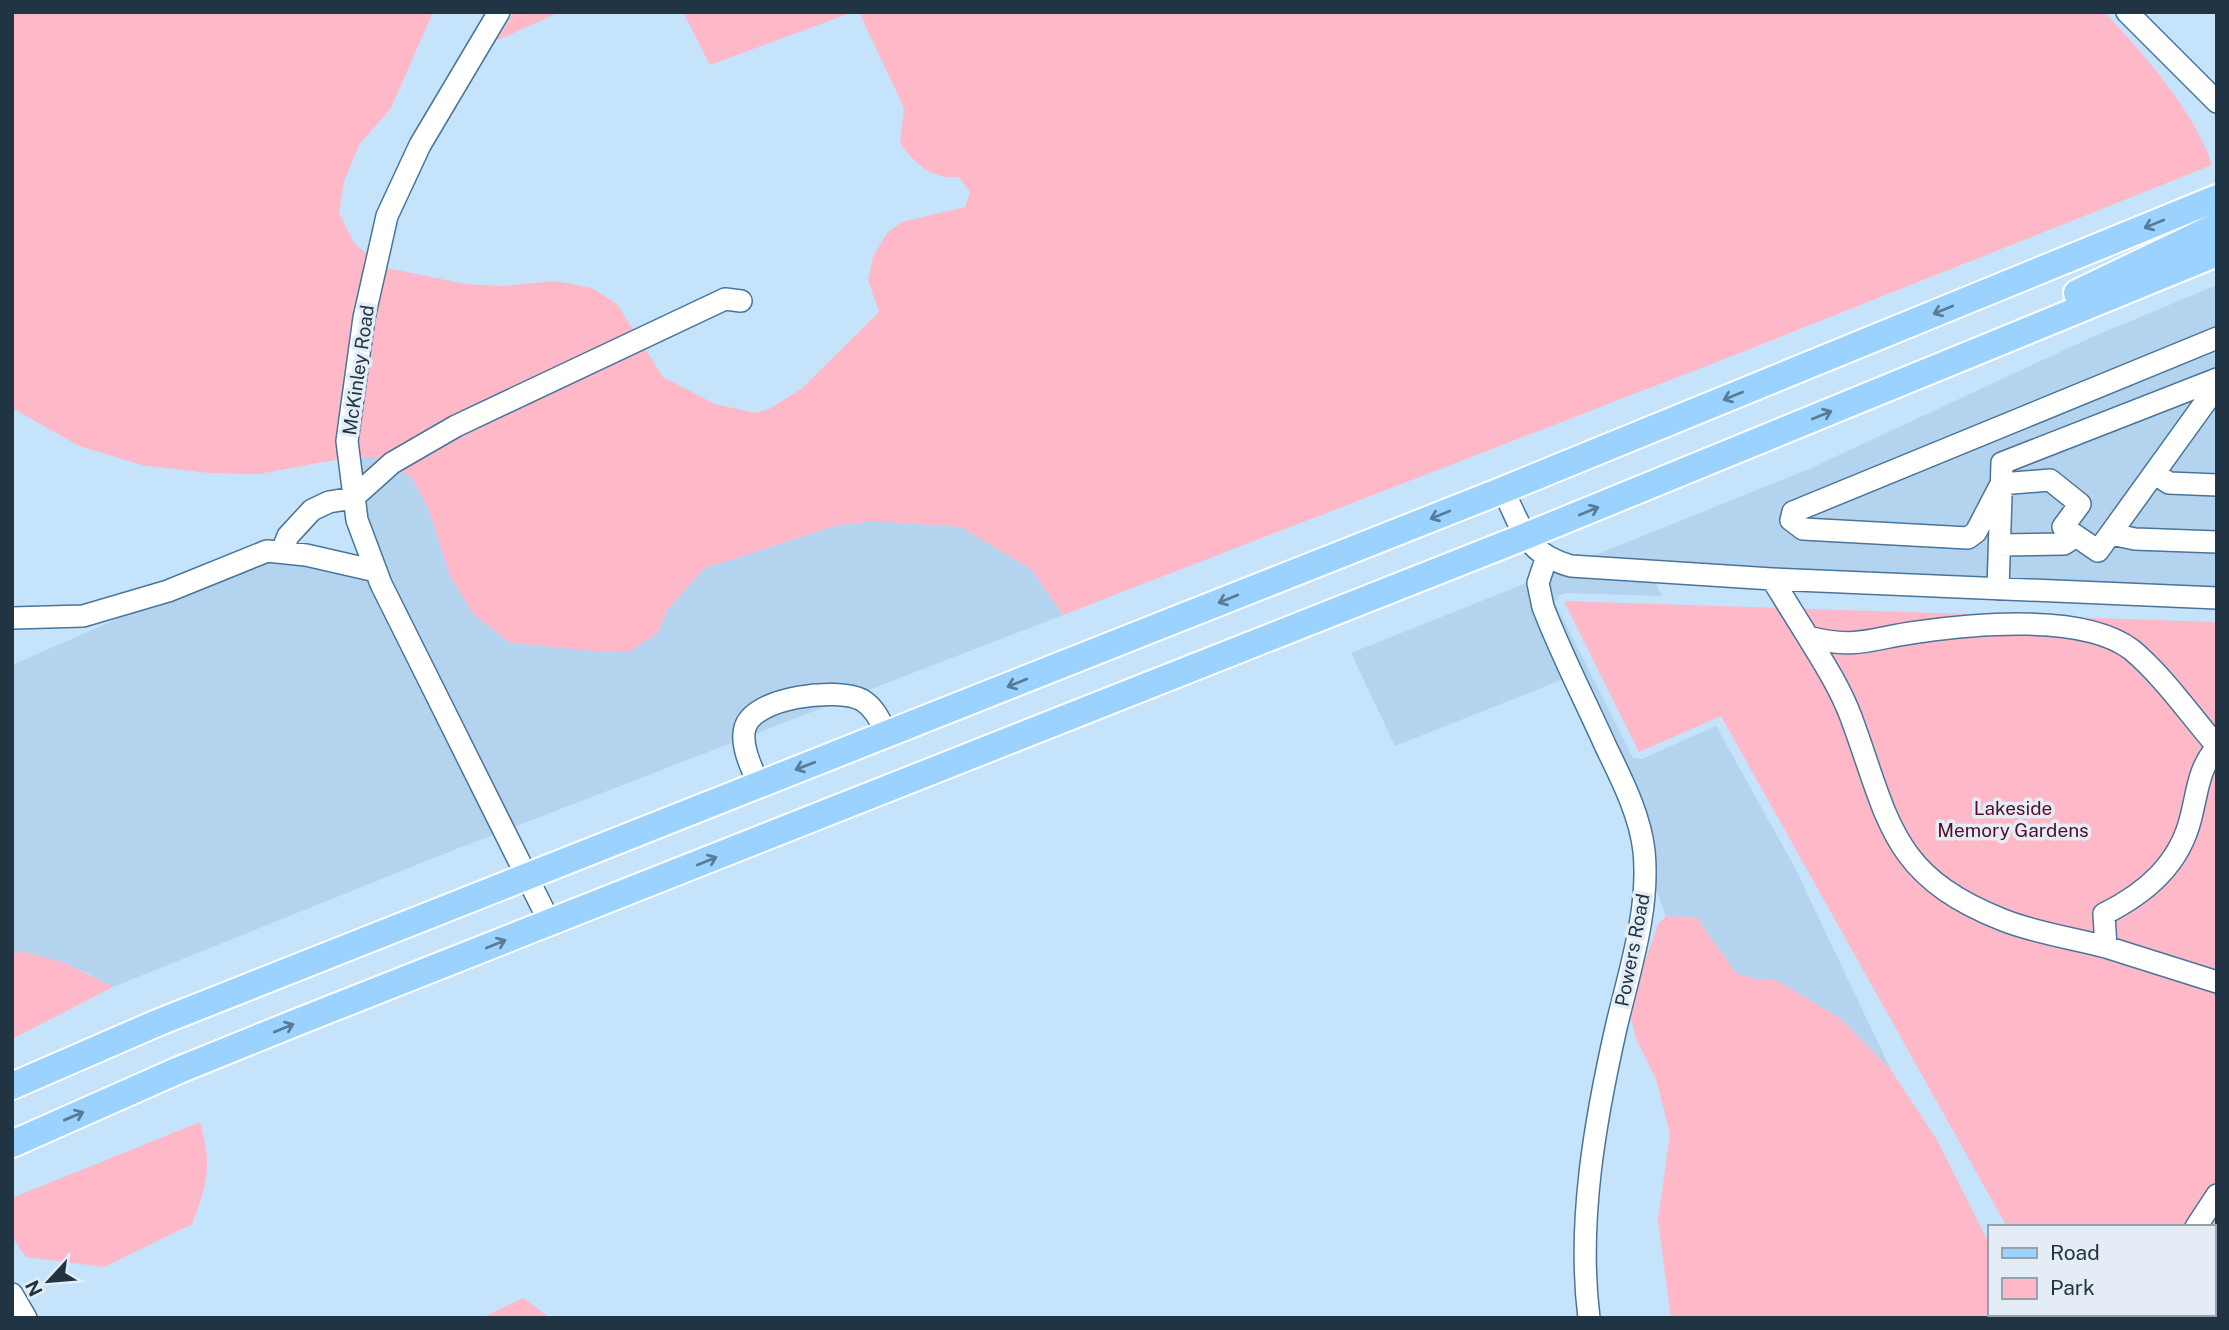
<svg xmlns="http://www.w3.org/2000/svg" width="2229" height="1330" font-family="'Public Sans',sans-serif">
	<rect width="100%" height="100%" fill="#c6e3fc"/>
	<path fill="#b3d3ef" d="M2217,285V588L1774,570L1588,558L1809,469L2090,338Z
		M351,457H381L412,478L429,510L450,576L473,614L510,643L658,633L667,610L705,568L835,526L871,521L961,526L1032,570L1063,615L454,850L113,987L85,972L24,952L12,953V665L275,550L365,560Z
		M1554,572L1569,576L1655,582L1662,596L1565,593L1558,596L1555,603L1633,758L1642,759L1716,726L1794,866L1891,1070L1841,1019L1778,981L1756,979L1736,973L1696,917L1666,916L1596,730L1571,676L1395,746L1351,653Z"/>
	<path fill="#ffb8c7" d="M12,12H433L391,108L359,145L344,182L339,213L354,243L382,267L465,284L504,286L555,281L592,288L617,304L663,377L715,404L755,413L769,409L801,389L879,312L868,280L873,257L887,233L902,222L965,207L970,192L959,177C932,180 914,163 900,143L904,108L859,12H2104C2140,49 2198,116 2212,165L1745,351L1063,615L1032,570L961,527L871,521L835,526L705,568L667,610L658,633L630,651L606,652L510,643L473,614L450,576L429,510L412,478L381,457H351L259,474L209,473L142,465L79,446L12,408Z
		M514,12H560L496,41Z
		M683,12H853L710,65Z
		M1564,601L2217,622V1318H2059L2057,1314H2213V1227H2007L1721,716L1639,752Z
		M1666,916L1696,917L1736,973L1756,979L1778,981L1841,1019L1891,1070L1937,1140L1989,1243V1314H2034L2037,1318H1671L1658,1220L1670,1134L1656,1079L1636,1039L1629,1009L1658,924Z
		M24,952L63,962L113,987L12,1039V953Z
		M200,1122C212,1165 208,1183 192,1224L104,1267L26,1257L12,1237V1198Z
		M523,1298L550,1318H481Z"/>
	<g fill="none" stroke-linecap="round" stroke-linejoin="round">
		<defs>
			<path id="minor" d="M499,12L420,145L387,216L364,318L347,441L357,520L381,584L550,923
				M2127,12L2217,102
				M2154,473L2169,483L2217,485
				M2001,484L1976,532L1968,538L1803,529L1791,520L1793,512L2217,338
				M2001,484L2050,480L2080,504L2063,527L2098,551L2217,386
				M1503,490C1523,530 1525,553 1571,566L1772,579L2217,598
				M2111,534L2135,539L2217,542
				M2000,545L2064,544L2076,536
				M282,551L288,536L312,510L329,502L353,498L392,463L456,426L725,299L741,301
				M1546,559L1538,583L1543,607C1561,654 1585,700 1606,747C1622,780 1640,815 1644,851C1650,910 1629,972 1616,1028C1595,1121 1577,1223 1589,1318
				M1772,579L1808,637C1857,650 1871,638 1918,632C1974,624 2084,613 2132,650C2164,677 2190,715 2217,746
				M1998,589L2002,463L2217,379
				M12,618L83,616L168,591L267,551L306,555L376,571
				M1808,637C1824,663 1840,688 1851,717C1889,819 1889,875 2003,920C2035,933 2073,938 2106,947
				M2217,747C2198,769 2198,790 2191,817C2180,864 2146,893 2104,914L2106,947L2217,982
				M759,785C752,769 740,745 745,728C753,697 837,687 862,700C875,708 880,721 887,734
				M2196,1227L2217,1195
				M12,1294L26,1318"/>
			<path id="major" d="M2077,293L2217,226
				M12,1086L157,1023L1503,490L2217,198
				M12,1144L179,1070L300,1021L1526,536L2217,253"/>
		</defs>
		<use href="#minor" stroke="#48759a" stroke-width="24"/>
		<use href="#major" stroke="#fff" stroke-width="30"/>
		<use href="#minor" stroke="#fff" stroke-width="21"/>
		<use href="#major" stroke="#9cd3fe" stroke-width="26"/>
	</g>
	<defs><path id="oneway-shaft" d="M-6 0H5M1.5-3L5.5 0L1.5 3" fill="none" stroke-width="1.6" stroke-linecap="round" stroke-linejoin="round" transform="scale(1.75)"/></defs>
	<g stroke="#587c98">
		<use href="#oneway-shaft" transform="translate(2154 224) rotate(158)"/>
		<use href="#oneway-shaft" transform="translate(1943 310) rotate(158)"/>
		<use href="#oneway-shaft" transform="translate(1733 396) rotate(158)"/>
		<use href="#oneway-shaft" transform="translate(1822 415) rotate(-22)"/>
		<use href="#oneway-shaft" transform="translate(1589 511) rotate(-22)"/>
		<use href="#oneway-shaft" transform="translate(1440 515) rotate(158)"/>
		<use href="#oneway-shaft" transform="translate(1228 599) rotate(158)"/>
		<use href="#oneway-shaft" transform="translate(1017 683) rotate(158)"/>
		<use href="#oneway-shaft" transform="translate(805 766) rotate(159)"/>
		<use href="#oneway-shaft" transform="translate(707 861) rotate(-22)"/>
		<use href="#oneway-shaft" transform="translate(496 944) rotate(-22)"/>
		<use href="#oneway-shaft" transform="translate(284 1028) rotate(-22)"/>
		<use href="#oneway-shaft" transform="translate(74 1116) rotate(-23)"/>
	</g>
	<g text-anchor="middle" stroke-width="7" stroke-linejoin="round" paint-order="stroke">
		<g font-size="19" fill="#213444" stroke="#e4edf6">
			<text transform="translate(358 370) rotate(-82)" y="7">McKinley Road</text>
			<text transform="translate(1632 950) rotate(-79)" y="7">Powers Road</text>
		</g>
		<g font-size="19" fill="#570d28" stroke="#e4edf6">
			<text x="2013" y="815">Lakeside<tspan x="2013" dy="22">Memory Gardens</tspan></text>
		</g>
	</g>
	<rect width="2229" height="1330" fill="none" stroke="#213444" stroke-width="28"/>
	<rect x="1988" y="1225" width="228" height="91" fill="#e4edf6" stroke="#96a3af" stroke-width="2"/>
	<rect x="2002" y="1248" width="35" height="10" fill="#9cd3fe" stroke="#96a3af" stroke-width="2"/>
	<text x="2050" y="1260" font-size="21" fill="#213444">Road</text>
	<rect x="2002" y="1278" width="35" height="21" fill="#ffb8c7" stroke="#96a3af" stroke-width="2"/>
	<text x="2050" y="1295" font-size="21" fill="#213444">Park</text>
	<g transform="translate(49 1281) rotate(244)" stroke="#e4edf6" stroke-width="5" paint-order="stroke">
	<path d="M0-5L12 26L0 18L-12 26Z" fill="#213444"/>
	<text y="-10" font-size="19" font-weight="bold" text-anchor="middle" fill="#213444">N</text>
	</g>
</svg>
